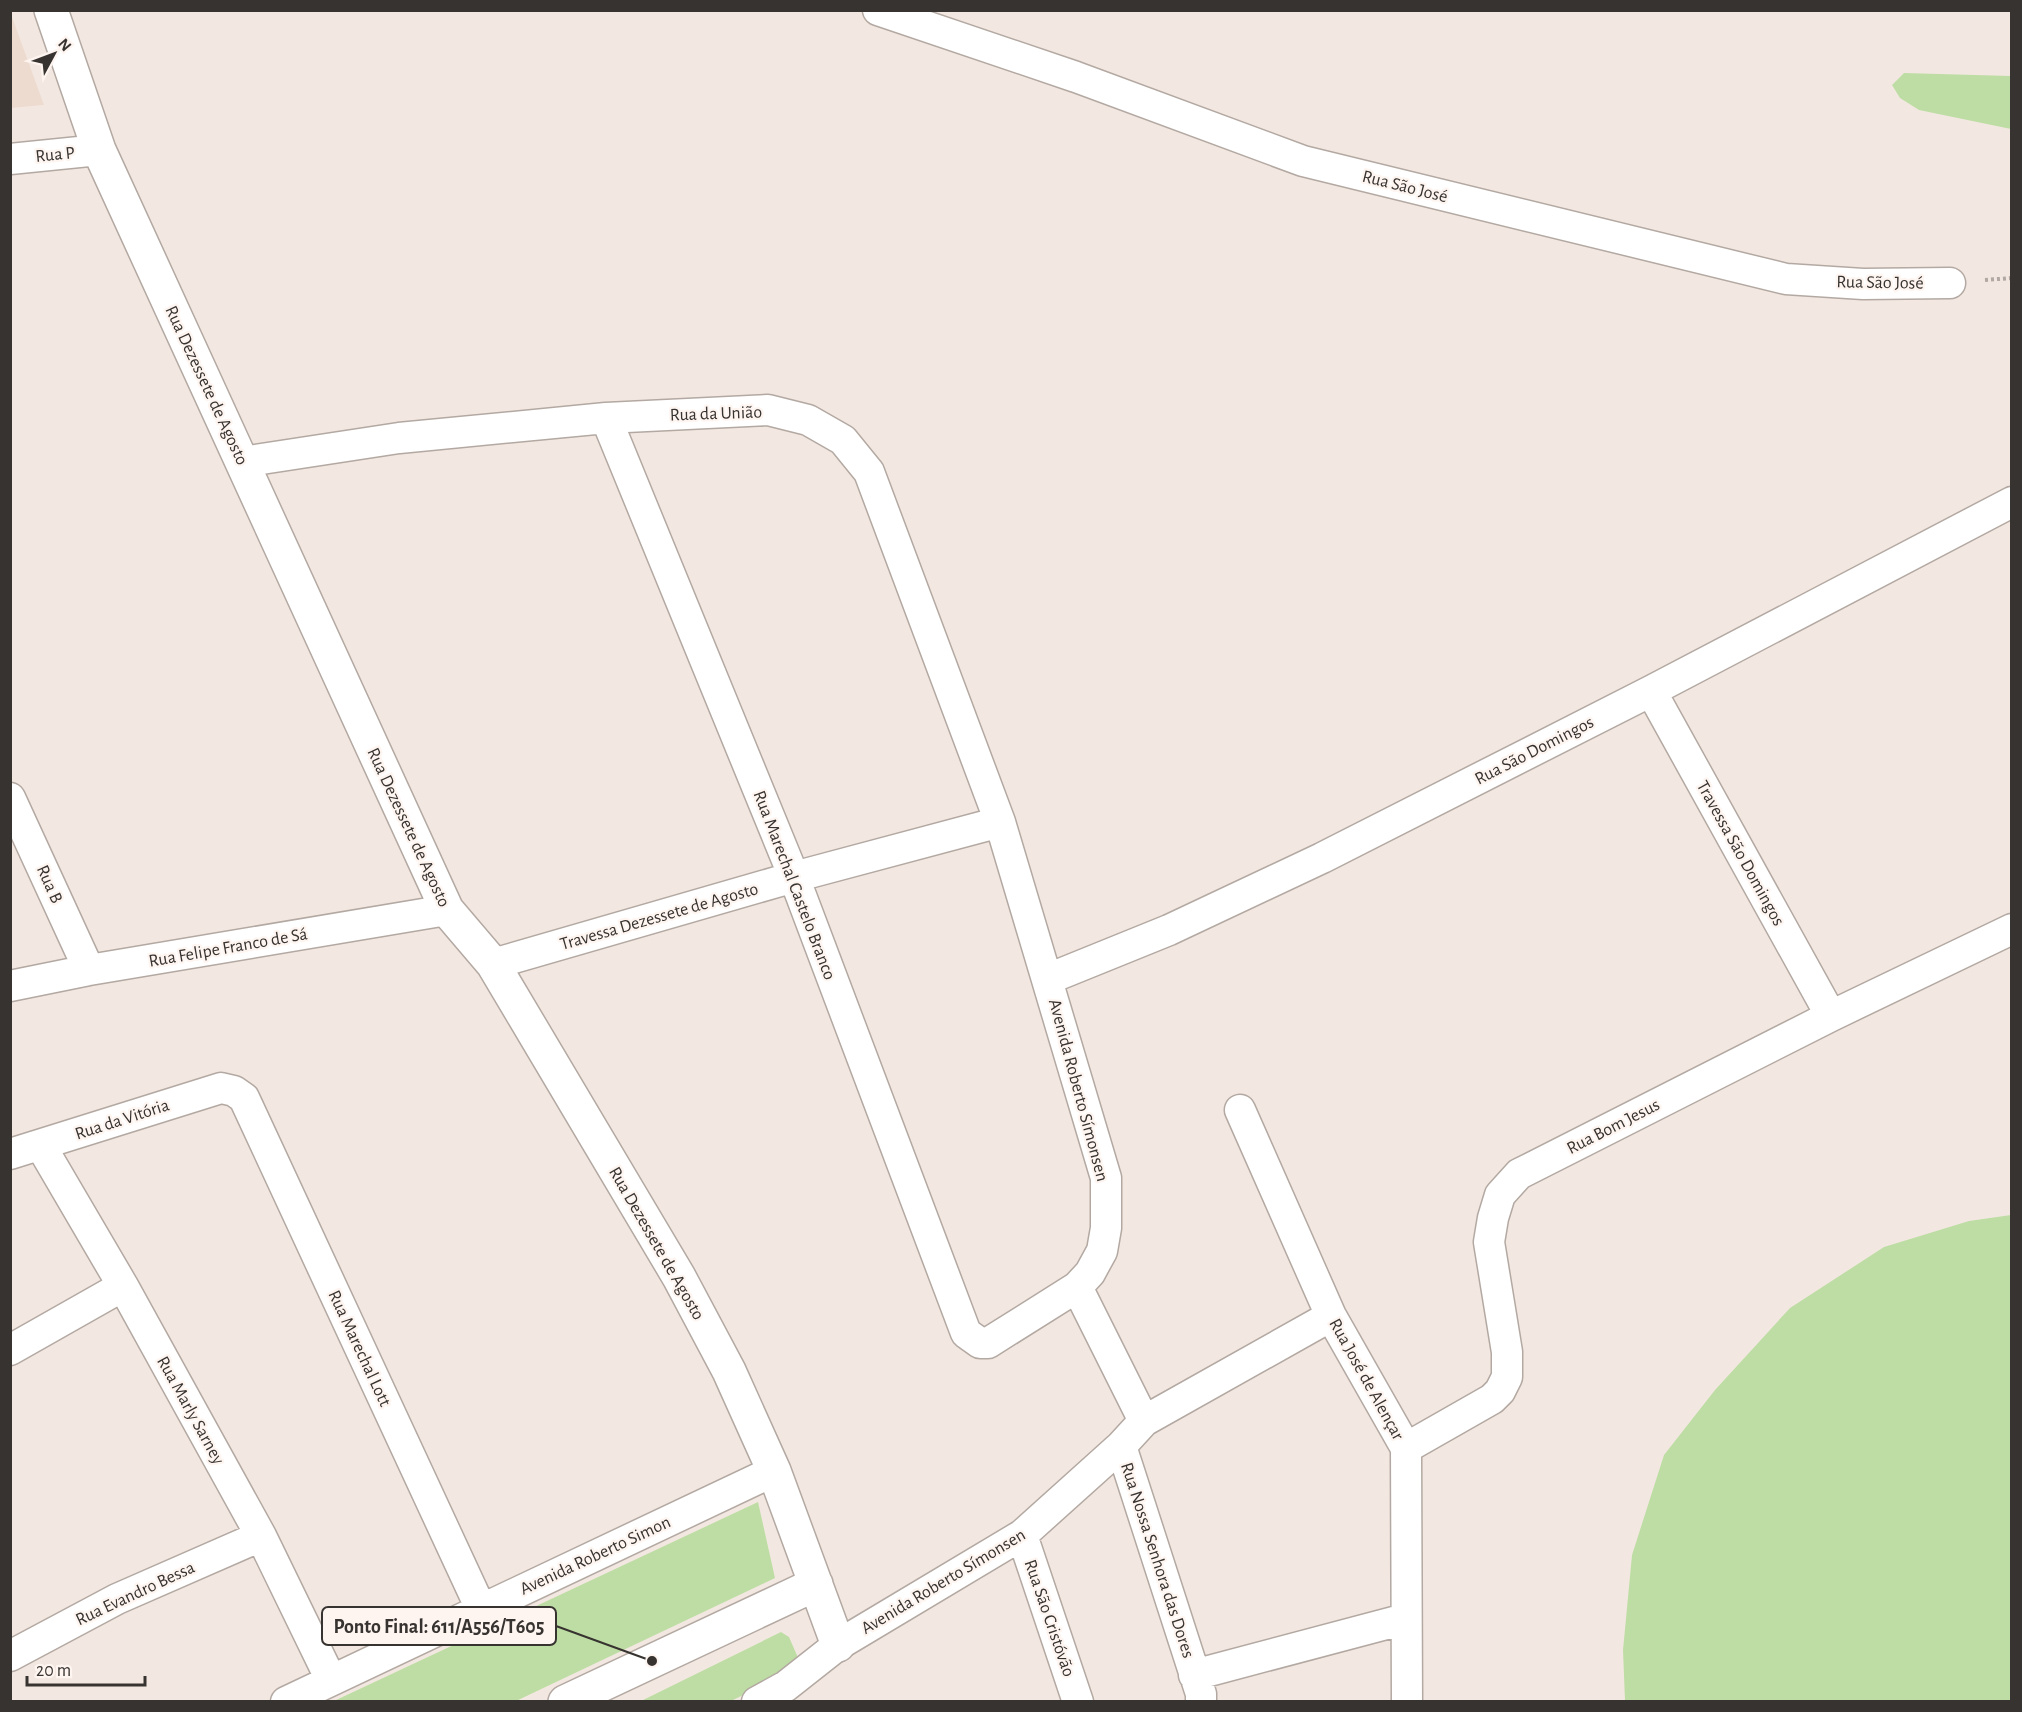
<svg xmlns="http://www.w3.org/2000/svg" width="2022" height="1712" font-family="'Alegreya Sans',sans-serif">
	<rect width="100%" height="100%" fill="#f3e8e1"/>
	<path fill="#eddbd0" d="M10,14H11L44,105L11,108Z"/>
	<path fill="#bedda4" d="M1904,73L2011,76V129L1919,110L1900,98L1892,85Z
		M2011,1215V1701H1625L1623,1650L1632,1555L1664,1455L1715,1390L1790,1308L1884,1247L1969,1221Z
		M758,1502L775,1578L516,1701H334Z
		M781,1632L789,1637L799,1660L794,1670L731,1701L639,1702Z"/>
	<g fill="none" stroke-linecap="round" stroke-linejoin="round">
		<defs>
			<path id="street" d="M878,10L1076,77L1303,161L1786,279L1863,284L1950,283
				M10,159L99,150
				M242,462L399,438L606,418L768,410L808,420L843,440L869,472L1000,822L1106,1178V1228L1102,1251L1090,1273L1077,1287L988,1343H980L966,1333L794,877L606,418
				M1651,691L1831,1016
				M10,798L89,970
				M493,964L794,877L1000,822
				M1048,979L1169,930L1322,858L1651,691L2012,502
				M10,986L89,970L447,910
				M1240,1110L1331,1316L1406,1448L1407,1702
				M41,1146L123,1286L261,1536L331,1680
				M10,1154L221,1088L234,1091L244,1098L481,1609
				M1077,1287L1144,1421
				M10,1350L123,1286
				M1121,1446L1201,1694V1702
				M1406,1448L1492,1399L1500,1391L1507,1377V1352L1489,1242L1493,1218L1500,1195L1519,1174L1831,1016L2012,929
				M1022,1535L1078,1702
				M10,1656L117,1599L261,1536
				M1194,1675L1405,1619
				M286,1702L774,1471
				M757,1702L786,1686L838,1645L1022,1535L1121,1446L1144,1421L1331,1316"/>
			<path id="secondary" d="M51,10L99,150L447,910L493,964L679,1277L729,1371L774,1471L838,1645
				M565,1702L816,1584"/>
		</defs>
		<use href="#street" stroke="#b3a9a2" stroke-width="33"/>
		<use href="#secondary" stroke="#b3a9a2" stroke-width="36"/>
		<path stroke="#b1a8a3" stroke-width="4" stroke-dasharray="3 3" stroke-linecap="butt" d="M1985,280L2012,278"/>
		<use href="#street" stroke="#fff" stroke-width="30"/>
		<use href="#secondary" stroke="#fff" stroke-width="33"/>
	</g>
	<g text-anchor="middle" stroke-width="4.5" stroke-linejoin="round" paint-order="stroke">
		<g font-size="18" fill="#373330" stroke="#fef5f0">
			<text transform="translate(55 154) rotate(-6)" y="6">Rua P</text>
			<text transform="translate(1405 186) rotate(14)" y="6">Rua São José</text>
			<text transform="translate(1880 282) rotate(1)" y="6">Rua São José</text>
			<text transform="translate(207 385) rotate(65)" y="6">Rua Dezessete de Agosto</text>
			<text transform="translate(716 413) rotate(-2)" y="6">Rua da União</text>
			<text transform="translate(1534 750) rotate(-27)" y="6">Rua São Domingos</text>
			<text transform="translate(409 827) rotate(65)" y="6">Rua Dezessete de Agosto</text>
			<text transform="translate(1741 853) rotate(61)" y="6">Travessa São Domingos</text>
			<text transform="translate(50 884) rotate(66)" y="6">Rua B</text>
			<text transform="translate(795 885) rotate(69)" y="6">Rua Marechal Castelo Branco</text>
			<text transform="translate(659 916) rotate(-16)" y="6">Travessa Dezessete de Agosto</text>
			<text transform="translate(228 947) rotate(-10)" y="6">Rua Felipe Franco de Sá</text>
			<text transform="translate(1079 1090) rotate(75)" y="6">Avenida Roberto Símonsen</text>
			<text transform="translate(122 1119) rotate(-18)" y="6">Rua da Vitória</text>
			<text transform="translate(1613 1126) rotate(-27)" y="6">Rua Bom Jesus</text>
			<text transform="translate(657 1243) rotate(60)" y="6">Rua Dezessete de Agosto</text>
			<text transform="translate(360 1348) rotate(65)" y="6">Rua Marechal Lott</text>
			<text transform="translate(1367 1379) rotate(61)" y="6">Rua José de Alençar</text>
			<text transform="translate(191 1410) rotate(61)" y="6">Rua Marly Sarney</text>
			<text transform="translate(595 1555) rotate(-25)" y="6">Avenida Roberto Simon</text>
			<text transform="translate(1158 1560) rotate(72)" y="6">Rua Nossa Senhora das Dores</text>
			<text transform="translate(943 1581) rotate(-31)" y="6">Avenida Roberto Símonsen</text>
			<text transform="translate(135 1593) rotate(-25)" y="6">Rua Evandro Bessa</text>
			<text transform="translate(1050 1618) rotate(71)" y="6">Rua São Cristóvão</text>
		</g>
	</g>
	<path fill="none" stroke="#373330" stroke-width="2" d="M652 1661L556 1626"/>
	<circle fill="#373330" stroke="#fef5f0" stroke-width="2" cx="652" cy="1661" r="6"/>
	<rect fill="#fef5f0" stroke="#373330" stroke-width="2" x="322" y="1607" width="234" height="38" rx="6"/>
	<g font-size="20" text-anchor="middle" font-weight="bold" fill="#373330">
		<text x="439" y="1633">Ponto Final: 611/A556/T605</text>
	</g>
	<rect width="2022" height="1712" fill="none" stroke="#373330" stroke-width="24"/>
	<g transform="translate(54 54) rotate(49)" stroke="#fef5f0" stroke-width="4.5" paint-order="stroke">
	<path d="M0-4.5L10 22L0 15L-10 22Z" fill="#373330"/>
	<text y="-9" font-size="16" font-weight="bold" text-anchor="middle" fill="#373330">N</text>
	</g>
	<path d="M27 1676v9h118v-9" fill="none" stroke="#373330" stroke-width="3"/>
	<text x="36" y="1676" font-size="18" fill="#373330" stroke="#fef5f0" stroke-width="4.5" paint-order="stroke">20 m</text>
</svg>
